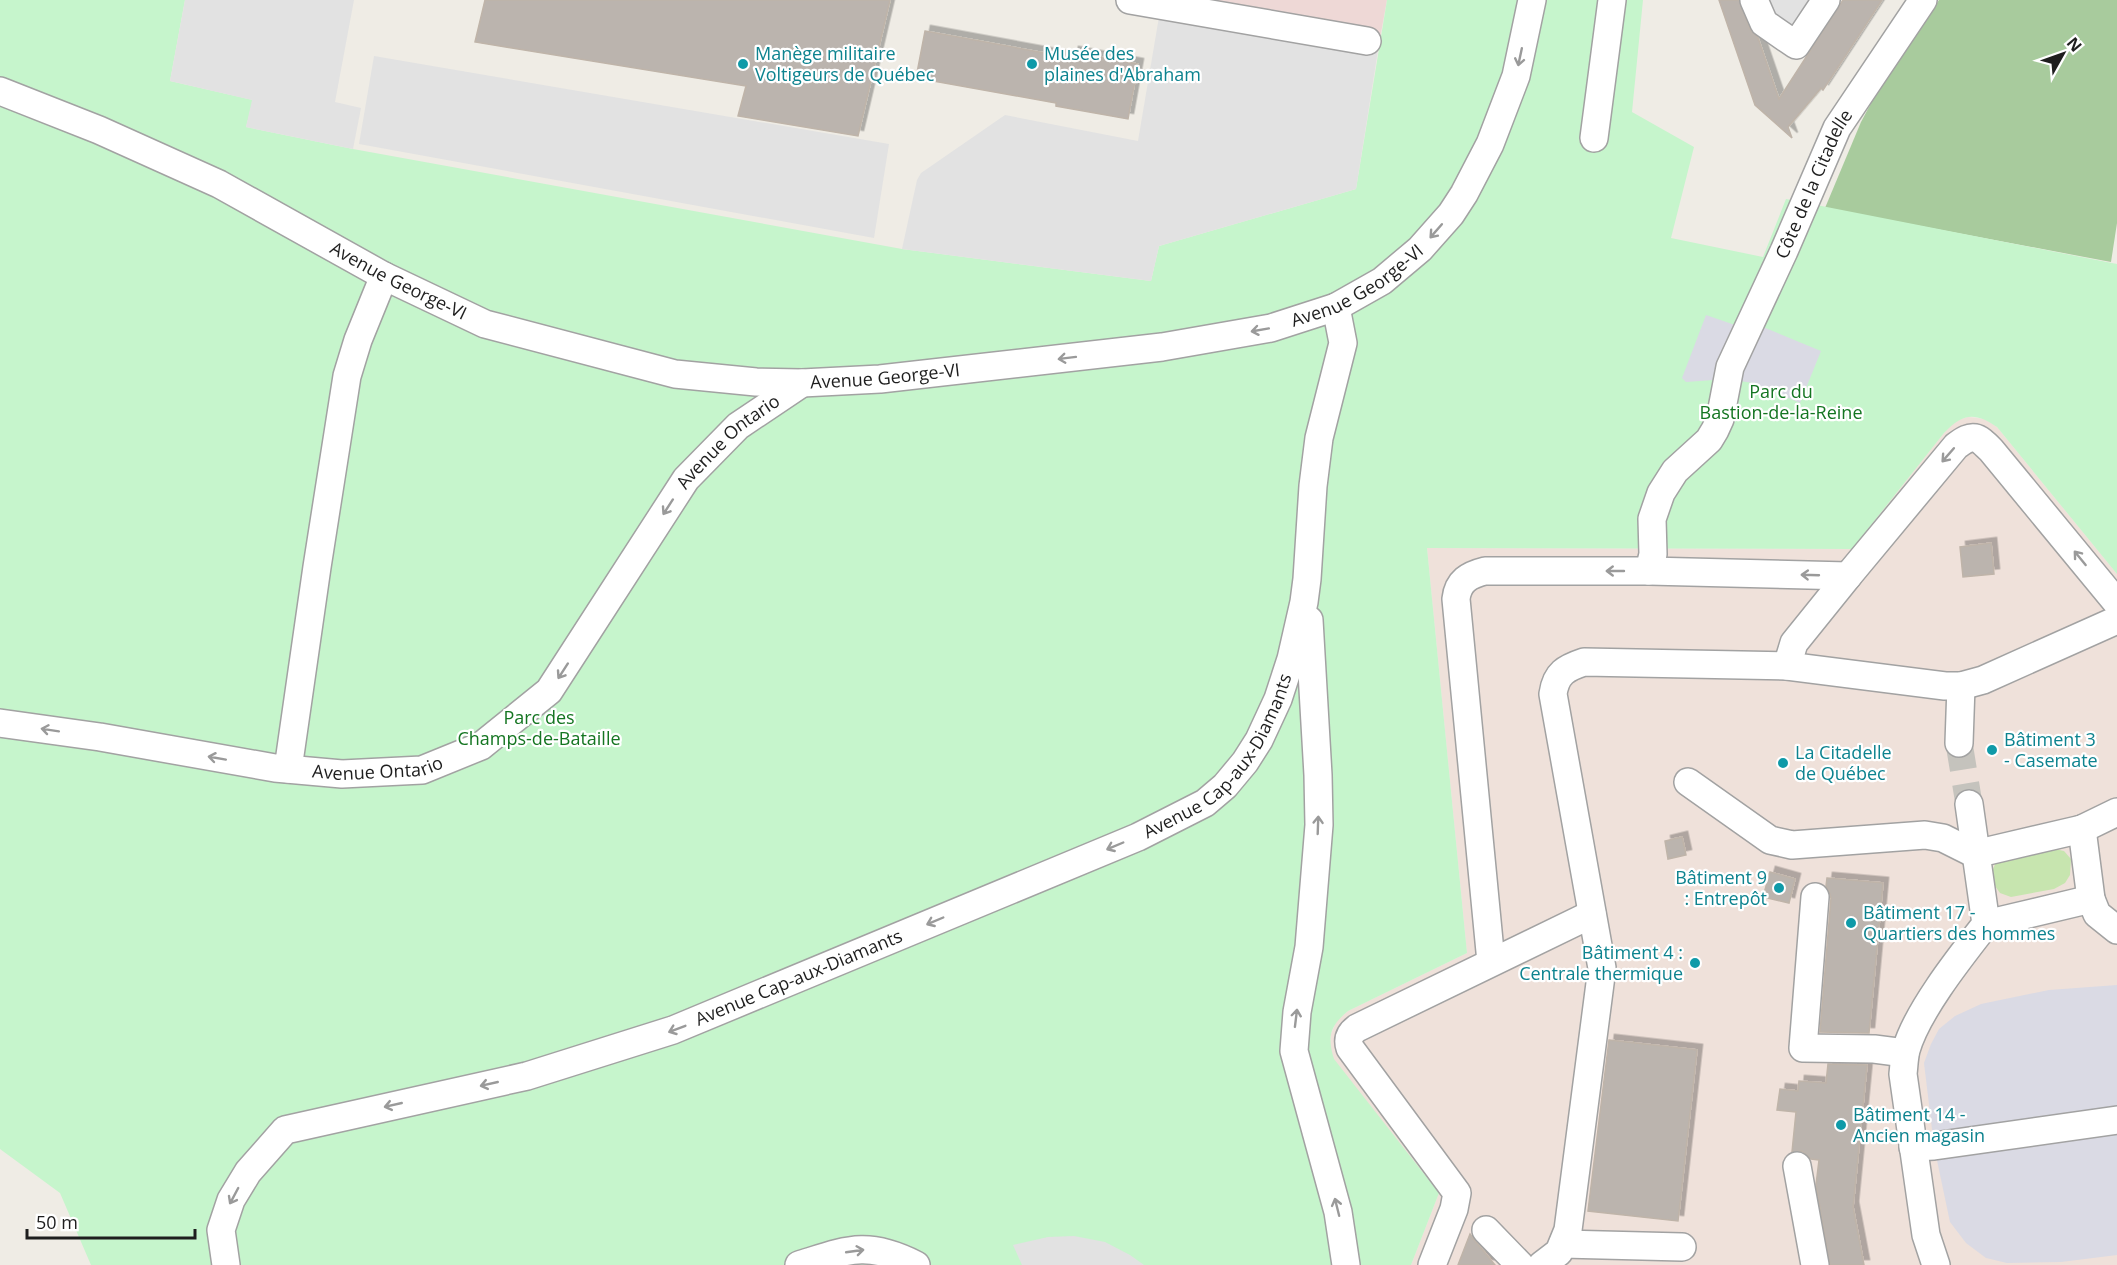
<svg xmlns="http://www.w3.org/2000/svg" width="2117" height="1265" font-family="'Open Sans',sans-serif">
	<defs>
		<filter id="shadow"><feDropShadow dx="5.5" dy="-5.5" stdDeviation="0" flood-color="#0004"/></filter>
	</defs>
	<rect width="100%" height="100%" fill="#efece5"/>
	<path fill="#eed8d6" d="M1130,0H1387L1379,44Z"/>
	<path fill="#efe1da" d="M1968,417L1985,419L1997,427L2117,574V1265H1411L1439,1193L1333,1059L1330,1046L1331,1034L1337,1020L1348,1011L1467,953L1427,548L1852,549L1944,433L1955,421Z"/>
	<path fill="#c7e5af" d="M2050,848L2064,851L2071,859L2070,875L2065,883L2054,889L2011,897L2000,893L1995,886L1991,874L1996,862Z"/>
	<path fill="#a8cb9d" d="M1939,0H2117V223L2111,262L1825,208L1861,122L1885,77Z"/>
	<path fill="#c6f5cc" d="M0,0H185L170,81L253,100L246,127L353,149L902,249L1151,281L1159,246L1356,189L1387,0H1643L1632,112L1694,147L1671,238L1763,257L1786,199L2117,264V574L1997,427C1975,412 1963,413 1944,433L1852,549L1427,548L1467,953L1348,1011C1330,1026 1327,1036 1334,1059L1439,1193L1411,1265H91L60,1193L0,1149Z"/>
	<path fill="#e2e2e2" d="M185,0H354L335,102L361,108L353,149L246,127L252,100L170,81Z
		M1768,0H1816L1795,32L1778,22Z
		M1161,5L1379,44L1356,189L1159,246L1151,281L902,249L917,180L921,173L1005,115L1138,141Z
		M374,56L889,144L874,238L359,144Z
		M1074,1236L1105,1242L1130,1255L1144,1265H1022L1013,1245L1048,1237Z"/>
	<path fill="#dadae4" d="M1706,315L1735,325L1739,317L1821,351L1800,403L1753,383L1727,379L1686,382L1682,378Z
		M2117,985V1255L2061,1262L2007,1263L1986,1258L1966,1243L1950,1222L1934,1146L1924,1063L1931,1044L1939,1029L1955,1016L1981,1004L2049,990Z"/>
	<path fill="#bbb4ae" stroke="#bfb4a9" stroke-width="1.5" filter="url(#shadow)" d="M485,0H890L858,136L738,116L746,86L475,42Z
		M1719,0H1739L1750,29L1758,38L1779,99L1843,0H1882L1823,90L1821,88L1788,127L1792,138L1755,105Z
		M925,31L1072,58L1073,52L1138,64L1128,119L1056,106V103L916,78Z
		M1991,543L1994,574L1963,577L1960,547Z
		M1682,837L1686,855L1668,859L1665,841Z
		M1770,872L1795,879L1789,903L1763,897Z
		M1827,878L1883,883L1869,1033L1820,1032L1831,898L1829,891L1826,886Z
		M1609,1040L1697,1050L1678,1221L1588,1211Z
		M1828,1064L1867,1065L1853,1207L1864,1265H1830L1816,1185L1819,1160L1811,1159L1802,1151L1792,1152L1796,1112L1777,1110L1780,1089L1798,1091L1799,1081L1826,1083Z
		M1470,1234L1475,1241L1495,1265H1458Z"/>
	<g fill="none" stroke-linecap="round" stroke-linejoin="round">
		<path stroke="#c5c3bd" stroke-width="27" stroke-dasharray="27 14" stroke-linecap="butt" d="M1959,743L1969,804"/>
		<defs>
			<g id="minor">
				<path d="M1130,0L1367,41"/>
				<path d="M1754,0L1764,23L1796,45L1826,0"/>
				<path id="s1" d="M0,91L99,130L219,184L384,276L485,324L675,374L756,382L802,383L880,379L1162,347L1271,328L1336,307L1382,281L1420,249L1451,214L1464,194L1490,144L1516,76L1532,0"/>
				<path d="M1594,138L1612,0"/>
				<path id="s2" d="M1649,571L1653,554L1652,519L1661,493L1675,471L1709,440L1715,430L1720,419L1730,367L1784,251L1837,128L1923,0"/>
				<path d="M1309,620L1318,775L1319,825L1309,947L1297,1012L1294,1051L1338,1212L1346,1265"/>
				<path d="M1787,666L1794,643L1848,576"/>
				<path id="s3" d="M0,723L100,737L275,768L342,774L422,770L481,746L549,691L686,479L738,426L802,383"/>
				<path d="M1959,743L1961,686"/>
				<path d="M288,769L317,567L347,376L358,340L384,276"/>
				<path d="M1688,782L1770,840L1792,845L1925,835L1943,838L1975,854L2082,829L2117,812"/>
				<path d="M2082,829L2091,899L2097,914L2117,930"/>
				<path d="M1815,897L1803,1048L1874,1049L1905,1053"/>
				<path d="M1986,924L2091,899"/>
				<path d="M1491,962L1456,599C1458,581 1469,575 1485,571H1649L1848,576L1956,446C1973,433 1977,436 1991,450L2117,603"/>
				<path d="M1913,1147L1934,1146L2117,1120"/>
				<path d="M1797,1166L1815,1265"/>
				<path d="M1486,1230L1520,1265"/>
				<path d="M1563,1244L1682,1247"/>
				<path id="s4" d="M226,1265L221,1230L231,1200L248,1172L285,1130L527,1076L673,1030L1138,837L1205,803L1225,786L1245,762L1259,740L1278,699L1291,659L1304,602L1307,579L1313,486L1319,438L1343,343L1336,307"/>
				<path d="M799,1265C847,1250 867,1240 916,1265"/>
				<path d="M1432,1265L1454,1209L1457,1193L1350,1048C1347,1039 1349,1034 1357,1028L1592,914"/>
				<path d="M1542,1265L1559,1252L1568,1230L1602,968L1553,694C1556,673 1566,668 1584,662L1787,666L1945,686H1961L1983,680L2117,620"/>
				<path d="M1936,1265L1926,1235L1903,1074C1904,1066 1904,1058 1906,1050C1917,1011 1961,956 1986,924L1969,804"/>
			</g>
		</defs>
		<use href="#minor" stroke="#a2a2a2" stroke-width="30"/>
		<use href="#minor" stroke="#fff" stroke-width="27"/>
	</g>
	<defs><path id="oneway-shaft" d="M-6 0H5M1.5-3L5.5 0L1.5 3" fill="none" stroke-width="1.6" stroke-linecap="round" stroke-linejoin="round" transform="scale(1.5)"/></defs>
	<g stroke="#9a9a9a">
		<use href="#oneway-shaft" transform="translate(1520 57) rotate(102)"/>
		<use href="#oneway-shaft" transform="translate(1436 231) rotate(131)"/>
		<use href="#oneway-shaft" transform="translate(1260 330) rotate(170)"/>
		<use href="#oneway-shaft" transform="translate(1067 358) rotate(173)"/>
		<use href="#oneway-shaft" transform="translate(1948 455) rotate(131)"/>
		<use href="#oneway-shaft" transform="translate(668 507) rotate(123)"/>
		<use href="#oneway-shaft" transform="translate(2080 558) rotate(-129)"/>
		<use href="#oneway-shaft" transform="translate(1615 571) rotate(-180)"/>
		<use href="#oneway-shaft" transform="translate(1810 575) rotate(-178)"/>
		<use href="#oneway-shaft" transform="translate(563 671) rotate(123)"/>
		<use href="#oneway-shaft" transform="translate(50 730) rotate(-171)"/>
		<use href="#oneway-shaft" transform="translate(217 758) rotate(-170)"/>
		<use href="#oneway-shaft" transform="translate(1318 825) rotate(-88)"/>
		<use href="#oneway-shaft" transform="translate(1115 846) rotate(157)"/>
		<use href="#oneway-shaft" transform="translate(935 921) rotate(157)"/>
		<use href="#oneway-shaft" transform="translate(1296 1018) rotate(-83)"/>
		<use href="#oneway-shaft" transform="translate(677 1029) rotate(159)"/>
		<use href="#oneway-shaft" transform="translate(489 1084) rotate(167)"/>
		<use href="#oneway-shaft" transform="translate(393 1105) rotate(167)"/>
		<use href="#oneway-shaft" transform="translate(234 1196) rotate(118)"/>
		<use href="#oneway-shaft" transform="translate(1337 1207) rotate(-104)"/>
		<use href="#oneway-shaft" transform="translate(855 1251) rotate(-8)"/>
	</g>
	<g fill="#0f9aa8" stroke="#fff" stroke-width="2">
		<circle cx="743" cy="64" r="6"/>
		<circle cx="1032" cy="64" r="6"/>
		<circle cx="1992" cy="750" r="6"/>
		<circle cx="1783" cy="763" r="6"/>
		<circle cx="1779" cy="888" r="6"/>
		<circle cx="1851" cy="923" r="6"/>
		<circle cx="1695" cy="963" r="6"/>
		<circle cx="1841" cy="1125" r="6"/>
	</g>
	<g text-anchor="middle" stroke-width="4.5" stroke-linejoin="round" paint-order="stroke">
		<g font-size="18" fill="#0d838f" stroke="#fff" text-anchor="start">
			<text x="755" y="60">Manège militaire<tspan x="755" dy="21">Voltigeurs de Québec</tspan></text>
			<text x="1044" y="60">Musée des<tspan x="1044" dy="21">plaines d'Abraham</tspan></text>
			<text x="2004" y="746">Bâtiment 3<tspan x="2004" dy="21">- Casemate</tspan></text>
			<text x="1795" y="759">La Citadelle<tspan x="1795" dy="21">de Québec</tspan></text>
			<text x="1767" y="884" text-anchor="end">Bâtiment 9<tspan x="1767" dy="21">: Entrepôt</tspan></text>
			<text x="1863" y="919">Bâtiment 17 -<tspan x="1863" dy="21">Quartiers des hommes</tspan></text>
			<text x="1683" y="959" text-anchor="end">Bâtiment 4 :<tspan x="1683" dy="21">Centrale thermique</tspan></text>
			<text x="1853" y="1121">Bâtiment 14 -<tspan x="1853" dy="21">Ancien magasin</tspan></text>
		</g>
		<g font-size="18" fill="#1e1e1e" stroke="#fff">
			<text dy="6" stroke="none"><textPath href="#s2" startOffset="430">Côte de la Citadelle</textPath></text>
			<text dy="6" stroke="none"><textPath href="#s1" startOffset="442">Avenue George-VI</textPath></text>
			<text dy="6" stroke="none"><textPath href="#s1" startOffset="1432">Avenue George-VI</textPath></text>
			<text dy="6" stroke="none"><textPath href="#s1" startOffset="946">Avenue George-VI</textPath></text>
			<text dy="6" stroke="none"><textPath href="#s3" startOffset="886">Avenue Ontario</textPath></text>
			<text dy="6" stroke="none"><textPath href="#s4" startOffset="1179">Avenue Cap-aux-Diamants</textPath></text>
			<text dy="6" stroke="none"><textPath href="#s3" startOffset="382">Avenue Ontario</textPath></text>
			<text dy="6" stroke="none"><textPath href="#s4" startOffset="693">Avenue Cap-aux-Diamants</textPath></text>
		</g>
		<g font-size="18" fill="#147521" stroke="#fff">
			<text x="1781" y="398">Parc du<tspan x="1781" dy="21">Bastion-de-la-Reine</tspan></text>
			<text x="539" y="724">Parc des<tspan x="539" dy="21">Champs-de-Bataille</tspan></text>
		</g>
	</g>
	<g transform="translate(2063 54) rotate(50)" stroke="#ffffff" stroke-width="4.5" paint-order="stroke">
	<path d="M0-4.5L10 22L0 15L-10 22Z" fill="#1e1e1e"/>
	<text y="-9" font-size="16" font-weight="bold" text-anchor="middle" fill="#1e1e1e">N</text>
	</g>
	<path d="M27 1229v9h168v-9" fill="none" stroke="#1e1e1e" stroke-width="3"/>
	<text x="36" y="1229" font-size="18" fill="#1e1e1e" stroke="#ffffff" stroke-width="4.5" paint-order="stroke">50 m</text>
</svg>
